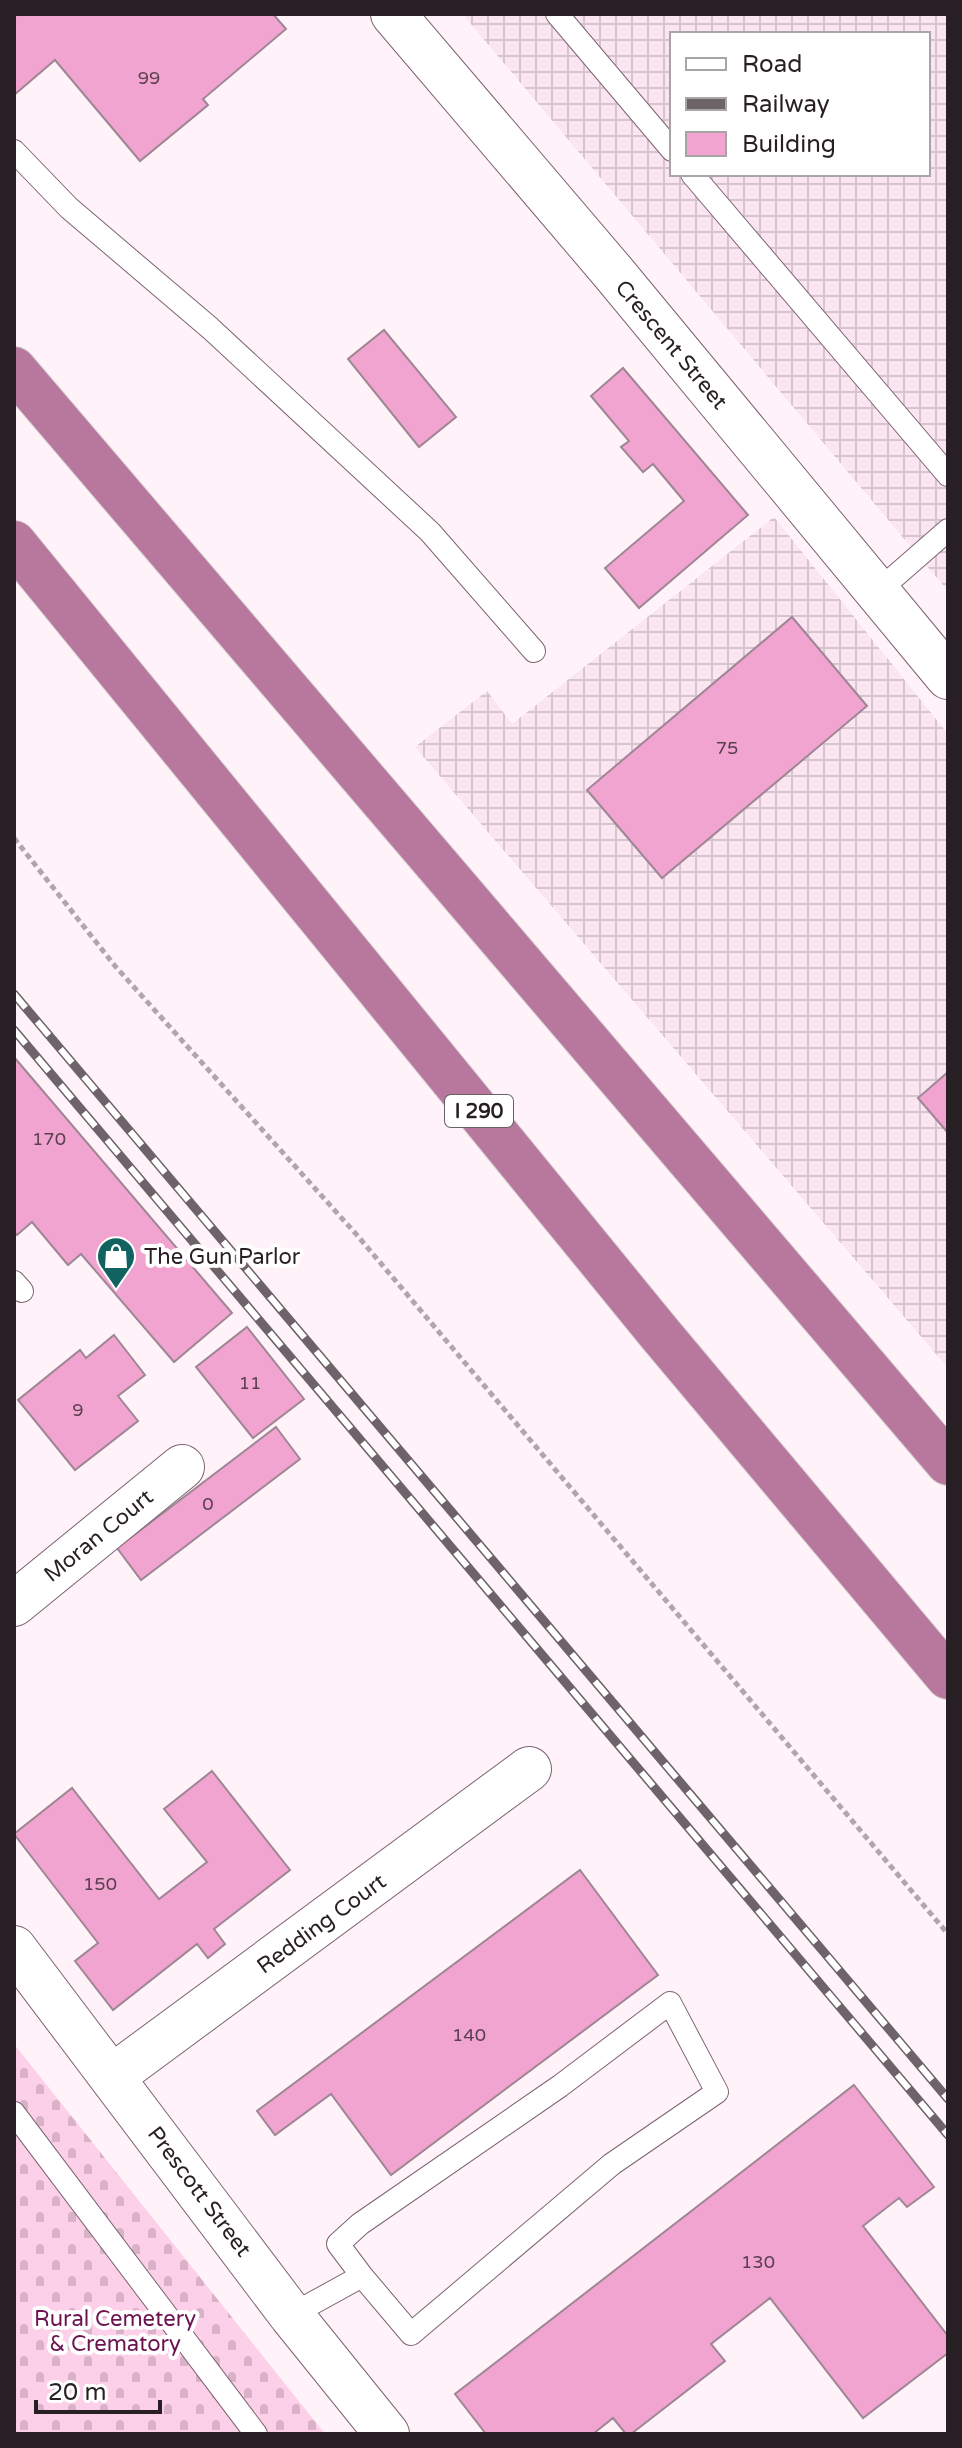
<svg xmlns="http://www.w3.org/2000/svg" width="962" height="2448" font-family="'Varela Round',sans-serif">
	<defs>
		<pattern id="industrial-grid" width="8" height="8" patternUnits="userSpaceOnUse" patternTransform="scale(2)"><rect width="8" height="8" fill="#fae5f0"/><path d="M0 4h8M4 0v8" fill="none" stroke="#d6c4ce"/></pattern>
		<pattern id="cemetery-stones" width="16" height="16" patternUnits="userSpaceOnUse" patternTransform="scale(2)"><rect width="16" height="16" fill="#fdd0e9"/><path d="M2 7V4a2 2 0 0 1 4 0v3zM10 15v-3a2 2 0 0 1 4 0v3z" fill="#d9b2c8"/></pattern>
	</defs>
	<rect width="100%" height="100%" fill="#fff3f9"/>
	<path fill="url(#industrial-grid)" fill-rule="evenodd" d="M468,14H948V591L465,17ZM672,34H928V174H672Z
		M774,517L948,734V1368L415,747L487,691L512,724Z"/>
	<path fill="url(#cemetery-stones)" d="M14,2044L325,2434H14Z"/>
	<path fill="#f2a4d1" stroke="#9f8694" stroke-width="2" d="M18,14H273L286,29L203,99L208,105L140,161L55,60L14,95V17Z
		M384,330L456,417L419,447L348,359Z
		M623,368L748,515L639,608L605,568L684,501L653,464L643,472L621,447L629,441L591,396Z
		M792,617L867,706L662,878L587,790Z
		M14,1057L232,1313L174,1362L81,1254L68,1265L32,1222L17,1235L14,1232Z
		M948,1072V1133L918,1098Z
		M247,1327L304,1399L253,1438L196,1367Z
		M114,1335L145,1375L118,1396L138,1421L75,1470L18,1400L80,1350L86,1358Z
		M276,1427L300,1459L141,1580L117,1548Z
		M212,1771L290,1870L214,1929L225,1944L208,1958L197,1944L113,2010L75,1961L98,1943L14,1834L72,1788L159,1899L207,1862L164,1809Z
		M580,1870L658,1975L391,2175L331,2094L275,2135L257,2111Z
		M854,2085L934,2187L907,2207L899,2198L863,2226L948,2336V2353L863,2418L770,2298L711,2344L725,2361L631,2434H626L613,2418L593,2434H486L455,2394Z"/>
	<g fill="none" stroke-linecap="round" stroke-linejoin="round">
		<defs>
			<path id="service" d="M557,14L672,150
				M14,151L69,208L210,328L430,532L534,651
				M692,174L948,475
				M877,592L948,530
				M14,1282L22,1291
				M14,2113L256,2434
				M291,2315L362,2276L411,2334L612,2164L717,2092L670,2003L560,2086L360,2224L338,2244L362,2276"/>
			<path id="minor" d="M393,14L612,271L948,677
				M14,1604L182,1467
				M14,1948L291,2315L387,2434
				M113,2076L529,1769"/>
			<path id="motorway" d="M14,369L948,1463
				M14,543L660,1334L948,1677"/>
		</defs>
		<use href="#service" stroke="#7c6471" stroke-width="24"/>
		<use href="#minor" stroke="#7c6471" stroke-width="46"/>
		<use href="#motorway" stroke="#d4d2d3" stroke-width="46"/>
		<path stroke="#b1a6ab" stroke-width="5" stroke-dasharray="6 4" stroke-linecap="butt" d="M14,838L115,966L356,1234L948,1934"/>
		<use href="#service" stroke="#fff" stroke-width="22"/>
		<use href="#minor" stroke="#fff" stroke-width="44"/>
		<use href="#motorway" stroke="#b8789d" stroke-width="44"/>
		<defs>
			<path id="rail" d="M14,994L948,2099
				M14,1030L948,2135"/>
		</defs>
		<use href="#rail" stroke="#6d6369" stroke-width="9"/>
		<use href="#rail" stroke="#fff" stroke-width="6" stroke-dasharray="18" stroke-linecap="butt"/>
	</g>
	<defs>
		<symbol id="shop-pin" viewBox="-11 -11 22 30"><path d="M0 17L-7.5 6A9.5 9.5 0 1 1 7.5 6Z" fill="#126262" stroke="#fff"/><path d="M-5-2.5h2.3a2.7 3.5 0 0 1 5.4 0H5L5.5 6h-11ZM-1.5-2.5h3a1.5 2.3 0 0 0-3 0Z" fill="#fff"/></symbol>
	</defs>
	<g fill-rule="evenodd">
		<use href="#shop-pin" x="94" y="1234" width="44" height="60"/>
	</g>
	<g text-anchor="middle" stroke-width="8" stroke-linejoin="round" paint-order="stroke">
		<g font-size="18" fill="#5a404f">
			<text x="149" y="84">99</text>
			<text x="727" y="754">75</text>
			<text x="49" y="1145">170</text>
			<text x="250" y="1389">11</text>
			<text x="78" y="1416">9</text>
			<text x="208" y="1510">0</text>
			<text x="100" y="1890">150</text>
			<text x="469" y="2041">140</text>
			<text x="758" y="2268">130</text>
		</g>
		<rect fill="#fff" stroke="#686266" stroke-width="2" x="445" y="1095" width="68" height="32" rx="6"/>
		<g font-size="20" font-weight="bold" fill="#281f24">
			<text x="479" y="1118">I 290</text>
		</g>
		<g font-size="22" fill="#281f24" stroke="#fff">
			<text transform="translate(672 344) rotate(50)" y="8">Crescent Street</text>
			<text transform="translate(98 1535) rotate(-39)" y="8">Moran Court</text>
			<text transform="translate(321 1923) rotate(-36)" y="8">Redding Court</text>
			<text transform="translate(200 2191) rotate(53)" y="8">Prescott Street</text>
		</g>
		<g font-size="22" fill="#281f24" stroke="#fff" text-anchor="start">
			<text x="144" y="1264">The Gun Parlor</text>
		</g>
		<g font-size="22" fill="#6c1350" stroke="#fff">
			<text x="115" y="2326">Rural Cemetery<tspan x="115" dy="25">&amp; Crematory</tspan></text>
		</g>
	</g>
	<rect width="962" height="2448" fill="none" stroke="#281f24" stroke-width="32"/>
	<rect x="670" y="32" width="260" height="144" fill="#ffffff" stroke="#a9a5a7" stroke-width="2"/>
	<rect x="686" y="58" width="40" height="12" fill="#ffffff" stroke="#a9a5a7" stroke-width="2"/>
	<text x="742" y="72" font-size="24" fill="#281f24">Road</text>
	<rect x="686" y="98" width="40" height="12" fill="#6d6369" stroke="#a9a5a7" stroke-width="2"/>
	<text x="742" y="112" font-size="24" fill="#281f24">Railway</text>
	<rect x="686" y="132" width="40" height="24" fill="#f2a4d1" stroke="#a9a5a7" stroke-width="2"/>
	<text x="742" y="152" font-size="24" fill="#281f24">Building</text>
	<path d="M36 2400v12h124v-12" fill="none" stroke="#281f24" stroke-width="4"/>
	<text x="48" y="2400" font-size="24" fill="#281f24" stroke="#ffffff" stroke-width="6" paint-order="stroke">20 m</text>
</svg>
